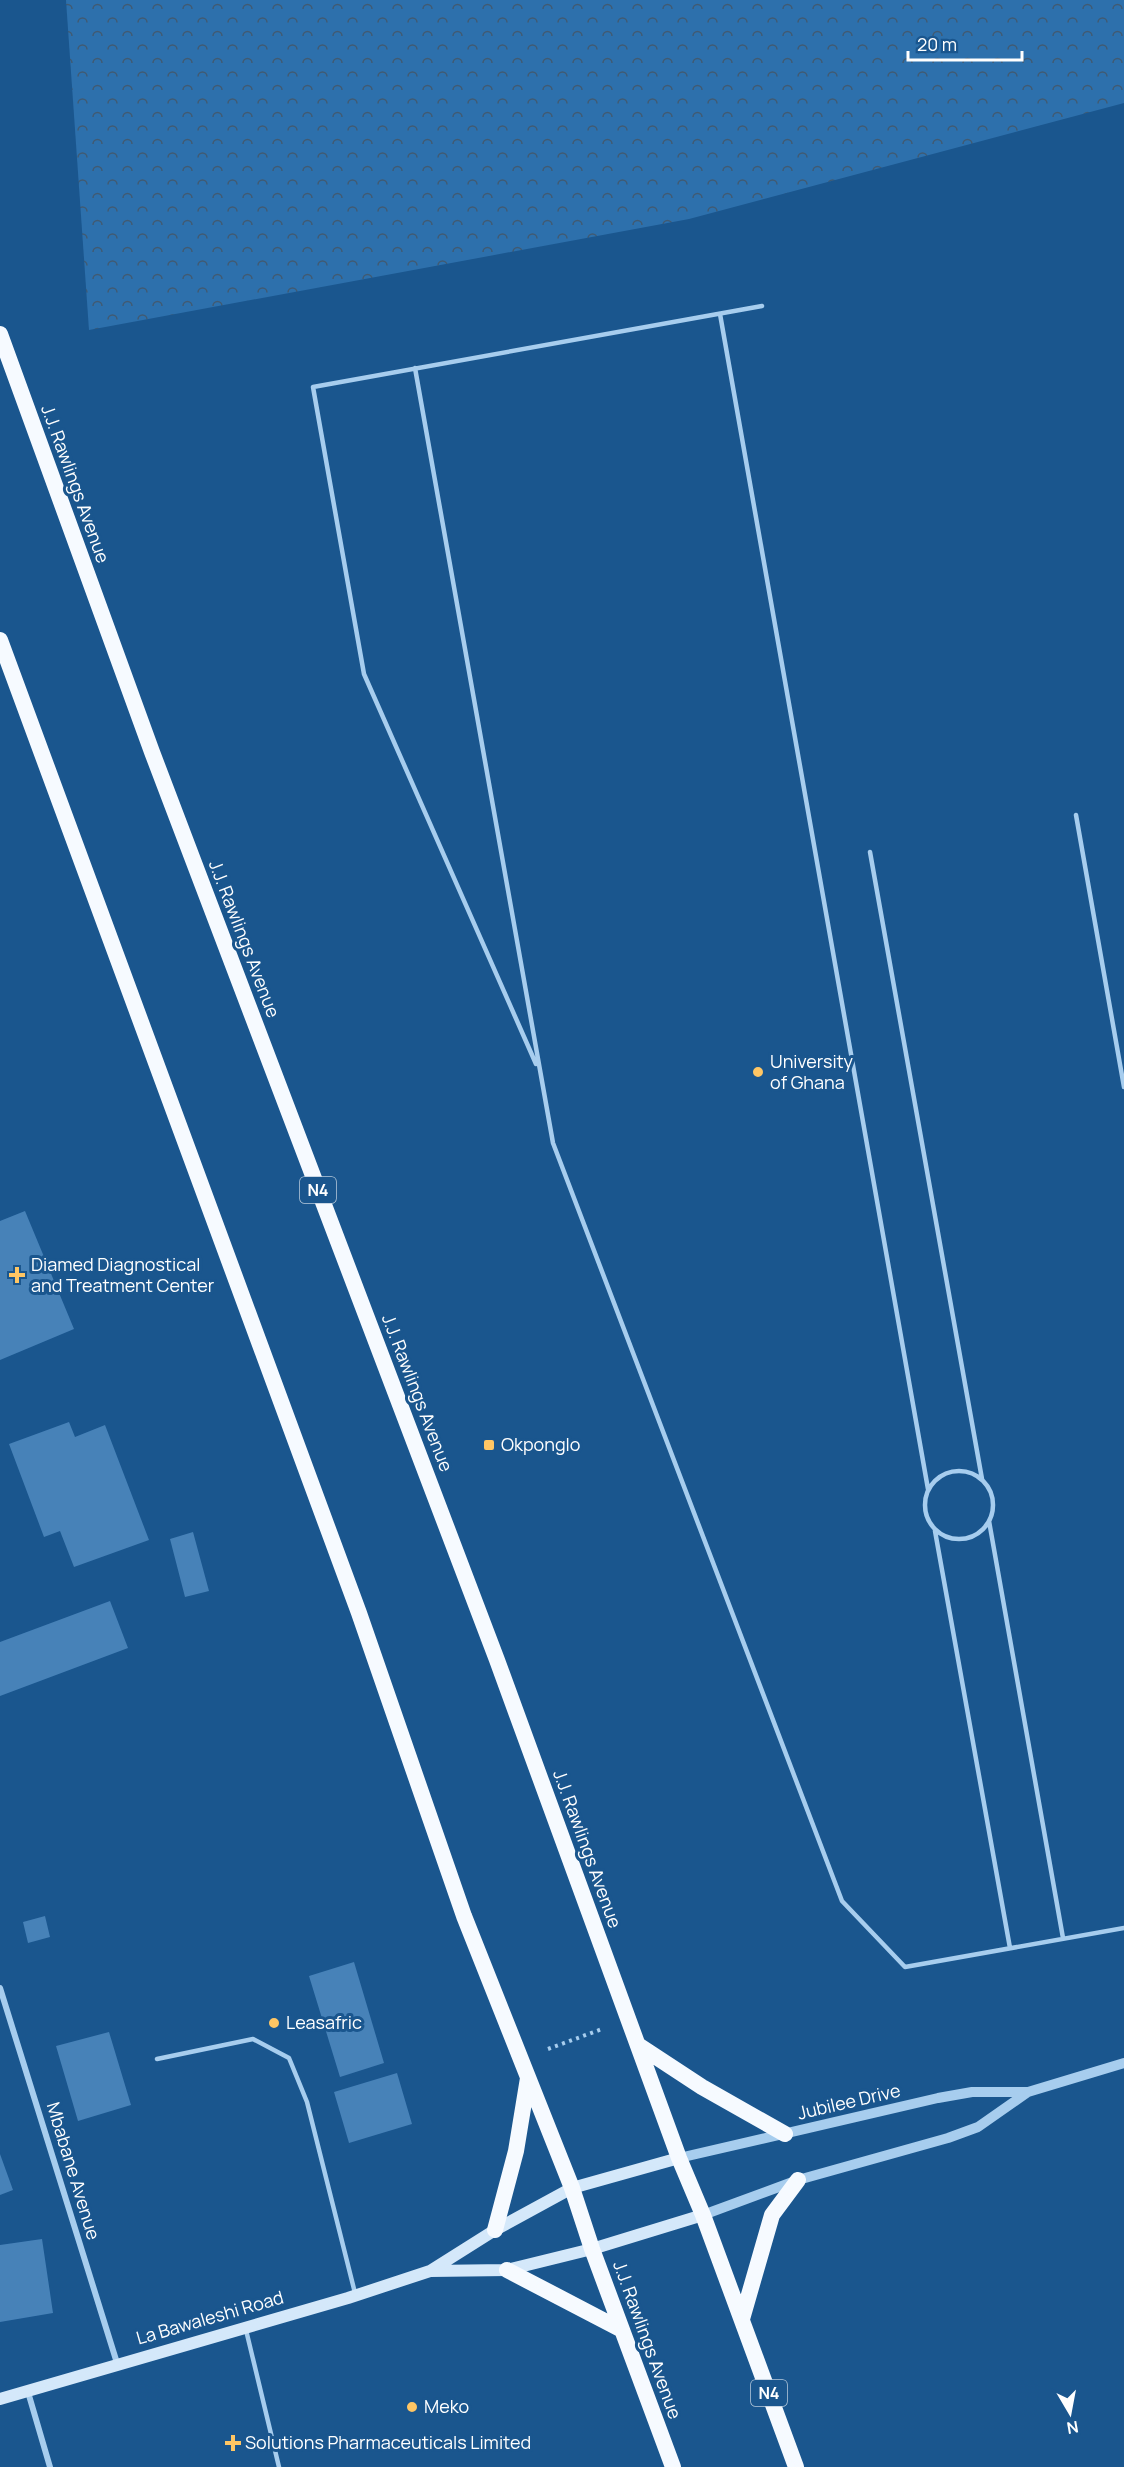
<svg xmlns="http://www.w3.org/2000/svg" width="1124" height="2467" font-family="Manrope,sans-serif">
	<defs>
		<pattern id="forest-crowns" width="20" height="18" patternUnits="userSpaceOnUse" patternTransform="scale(1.5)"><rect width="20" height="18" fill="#2d70ac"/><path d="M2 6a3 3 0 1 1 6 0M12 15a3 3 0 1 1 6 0" fill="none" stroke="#405a72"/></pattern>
	</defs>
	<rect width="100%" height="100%" fill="#1a568e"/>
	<path fill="url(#forest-crowns)" d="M66,0H1124V103L689,219L89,330Z"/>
	<path fill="#4782b8" d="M25,1211L74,1329L0,1360V1221Z
		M69,1422L75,1437L105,1425L149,1540L74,1567L60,1531L44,1537L9,1444Z
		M193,1532L209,1591L185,1597L170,1539Z
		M110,1601L128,1648L0,1696V1642Z
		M45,1916L50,1937L28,1943L23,1922Z
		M354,1962L384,2063L340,2077L309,1976Z
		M109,2032L131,2105L78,2121L56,2046Z
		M397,2073L412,2124L349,2143L334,2092Z
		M0,2154L13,2190L0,2195Z
		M42,2239L53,2313L0,2322V2245Z"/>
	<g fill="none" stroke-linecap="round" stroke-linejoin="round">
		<path stroke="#a7cdee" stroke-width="4" stroke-dasharray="3 4.5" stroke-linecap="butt" d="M548,2049L602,2029"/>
		<path stroke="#a7cdee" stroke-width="4.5" d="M720,314L928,1489
			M415,368L553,1143L842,1901L905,1967L1124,1928
			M1076,815L1124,1087
			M870,852L982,1479
			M536,1064L364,674L313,387L762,306
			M925 1505a34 34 0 1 1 68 0a34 34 0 1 1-68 0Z
			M989,1521L1063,1938
			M935,1531L1010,1948
			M157,2059L253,2039L289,2058L307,2102L355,2293
			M246,2330L279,2467"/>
		<path stroke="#a7cdee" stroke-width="6" d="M0,1988L117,2363
			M28,2392L50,2467"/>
		<path stroke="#a7cdee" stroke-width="10" d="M679,2158L938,2098L972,2092H1028L1124,2063
			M703,2215L798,2180L948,2138L978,2127L1028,2092"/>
		<path stroke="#d4e8fa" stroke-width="12" d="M430,2271L507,2270L592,2249L703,2215
			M0,2399L348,2298L430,2271L495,2230L572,2188L679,2158"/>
		<path stroke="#f6faff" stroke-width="16" d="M0,334L152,752L497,1660L679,2158L703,2215L796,2467
			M0,640L359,1613L464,1916L572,2188L592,2249L673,2467
			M638,2045L702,2087L785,2134
			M495,2230L516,2151L528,2078
			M507,2270L622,2330
			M742,2319L772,2215L798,2180"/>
	</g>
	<g fill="#ffc664" stroke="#1a568e" stroke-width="2">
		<circle cx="758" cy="1072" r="6"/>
		<path d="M14 1266h6v6h6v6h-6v6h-6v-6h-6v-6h6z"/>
		<rect x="483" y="1439" width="12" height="12" rx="3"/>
		<circle cx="274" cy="2023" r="6"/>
		<circle cx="412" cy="2407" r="6"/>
		<path d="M230 2434h6v6h6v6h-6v6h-6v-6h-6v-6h6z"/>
	</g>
	<g text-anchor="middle" stroke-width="6" stroke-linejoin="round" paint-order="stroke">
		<g fill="#1a568e" stroke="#baccdd" stroke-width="1.5">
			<rect x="300" y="1177" width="36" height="26" rx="4.5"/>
			<rect x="751" y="2380" width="36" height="26" rx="4.5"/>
		</g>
		<g font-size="16" font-weight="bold" fill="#fff">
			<text x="318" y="1196">N4</text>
			<text x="769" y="2399">N4</text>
		</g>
		<g font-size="18" fill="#fff" stroke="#1a568e">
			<text transform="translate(75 484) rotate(70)" y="6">J.J. Rawlings Avenue</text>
			<text transform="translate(244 939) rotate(69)" y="6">J.J. Rawlings Avenue</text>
			<text transform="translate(417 1393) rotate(69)" y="6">J.J. Rawlings Avenue</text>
			<text transform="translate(587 1849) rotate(70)" y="6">J.J. Rawlings Avenue</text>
			<text transform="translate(849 2102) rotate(-13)" y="6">Jubilee Drive</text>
			<text transform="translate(73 2171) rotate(73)" y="6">Mbabane Avenue</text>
			<text transform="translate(210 2318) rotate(-16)" y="6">La Bawaleshi Road</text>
			<text transform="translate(647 2340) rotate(70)" y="6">J.J. Rawlings Avenue</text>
		</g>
		<g font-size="18" fill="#fff" stroke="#1a568e" text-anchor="start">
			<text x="770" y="1068">University<tspan x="770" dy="21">of Ghana</tspan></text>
			<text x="31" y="1271">Diamed Diagnostical<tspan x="31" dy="21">and Treatment Center</tspan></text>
			<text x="501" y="1451">Okponglo</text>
			<text x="286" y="2029">Leasafric</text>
			<text x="424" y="2413">Meko</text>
			<text x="245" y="2449">Solutions Pharmaceuticals Limited</text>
		</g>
	</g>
	<g transform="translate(1070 2413) rotate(170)" stroke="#1a568e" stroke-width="4.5" paint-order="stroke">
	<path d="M0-4.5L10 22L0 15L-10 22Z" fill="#ffffff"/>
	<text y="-9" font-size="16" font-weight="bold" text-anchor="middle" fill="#ffffff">N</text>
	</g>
	<path d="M908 51v9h114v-9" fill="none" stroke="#ffffff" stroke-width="3"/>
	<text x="917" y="51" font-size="18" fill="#ffffff" stroke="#1a568e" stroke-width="4.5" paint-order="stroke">20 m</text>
</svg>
